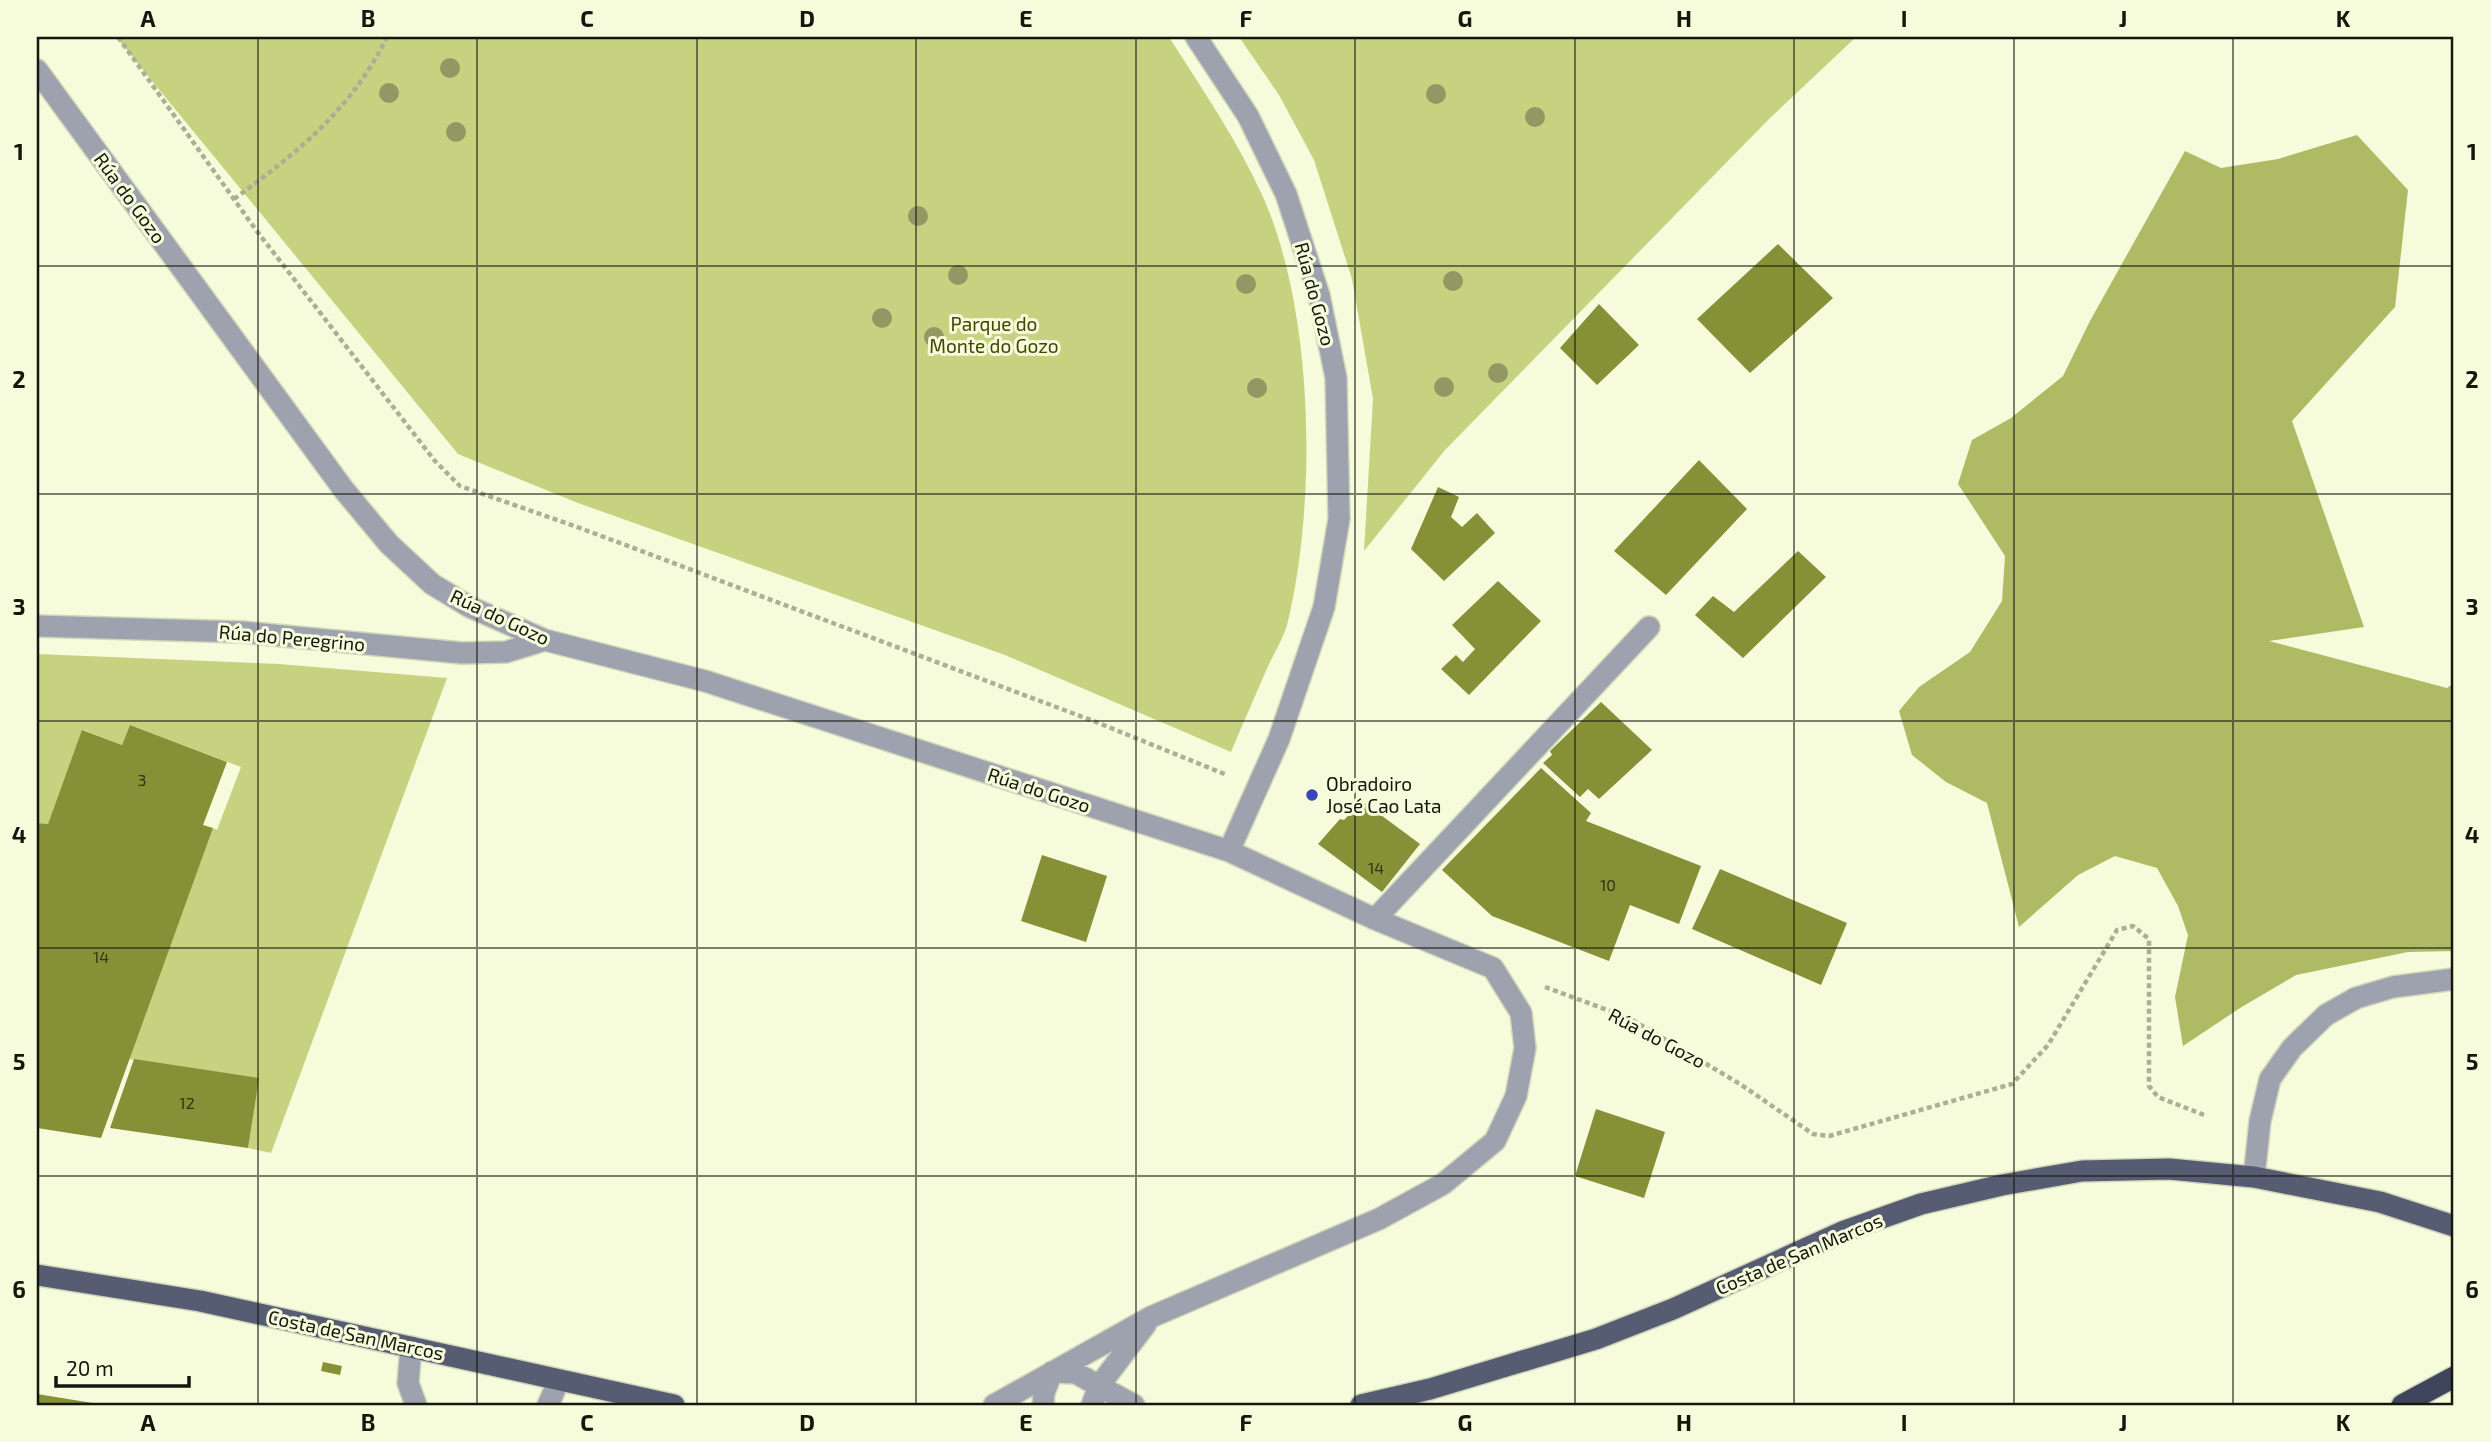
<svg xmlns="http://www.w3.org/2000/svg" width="2491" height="1442" font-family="'Exo 2',sans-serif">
	<rect width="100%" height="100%" fill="#f5fbdb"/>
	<path fill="#c6d280" d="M116,37H1169C1202,89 1238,141 1263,197C1314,312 1317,499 1288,621C1285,635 1276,650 1269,664C1256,694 1243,723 1231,752L1005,655L578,503L458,454Z
		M1239,37H1856L1769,119L1445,450L1364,551L1373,399L1352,279L1314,160L1279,95Z
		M37,654L279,664L447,678L271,1153L248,1148L258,1078L128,1059L213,828L217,830L241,767L130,725L122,745L83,730L48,824L37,823Z"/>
	<path fill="#afbb64" d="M2357,135L2408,190L2395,307L2292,421L2364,627L2269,641L2447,688L2454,683V951L2408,952L2296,975L2240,1008L2183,1046L2175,997L2188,935L2178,906L2157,868L2115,856L2078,875L2019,927L1987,803L1946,782L1912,755L1899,711L1919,687L1970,652L2002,601L2005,556L1958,484L1972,440L2011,418L2063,376L2090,321L2185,151L2221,168L2278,159Z"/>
	<path fill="#859037" d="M1778,244L1833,298L1750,373L1697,319Z
		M1599,304L1639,345L1597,385L1560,348Z
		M1699,460L1747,509L1666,595L1614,551Z
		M1438,487L1459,497L1451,517L1462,527L1477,513L1495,533L1444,581L1411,549Z
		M1798,551L1826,577L1743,658L1695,615L1713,596L1734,612Z
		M1498,581L1541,621L1469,695L1441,669L1456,655L1463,662L1475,649L1452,625Z
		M1601,702L1652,750L1599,799L1588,789L1580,797L1543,763L1552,755L1550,751Z
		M130,725L227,762L203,825L213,828L101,1138L37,1128V823L48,824L82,730L122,745Z
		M1541,768L1591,813L1586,821L1701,866L1679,924L1630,905L1609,961L1492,916L1442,870Z
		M1362,801L1420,844L1382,892L1318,844L1340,819L1344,820Z
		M1042,855L1107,876L1086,942L1021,921Z
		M1720,869L1847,923L1821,985L1692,929Z
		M134,1059L259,1078L248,1148L110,1128Z
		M1596,1109L1665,1132L1644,1198L1575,1176Z
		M323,1362L342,1366L340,1375L321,1371Z
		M37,1394L99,1404V1405H37Z"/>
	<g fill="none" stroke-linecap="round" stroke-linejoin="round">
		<defs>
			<path id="street" d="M1196,37L1248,116L1286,194L1319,295L1336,378L1339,519L1324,607L1279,739L1229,851
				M37,70L344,490L389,544L432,584L470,607L545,640L705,681L1229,851L1375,919L1493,968L1521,1013L1525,1048L1516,1096L1495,1141L1443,1184L1379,1219L1151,1317L994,1405
				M37,626L242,632L462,653L506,652L545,640
				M1375,919L1649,627
				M2254,1177L2260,1121L2270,1079L2292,1048L2326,1015L2356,998L2393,987L2454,979
				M411,1347L408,1383L416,1405
				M548,1405L559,1380
				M1043,1405L1044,1393L1052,1372L1076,1373L1099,1386L1092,1405
				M1134,1405L1099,1386L1146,1324"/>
			<path id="primary" d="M37,1275L200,1301L674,1405
				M1361,1405L1430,1389L1596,1339L1673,1309L1842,1232L1921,1204L2002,1185L2082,1171L2169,1169L2254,1177L2380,1202L2454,1226"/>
			<path id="highway" d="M2402,1405L2454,1377"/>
		</defs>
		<use href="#street" stroke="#d1d7ba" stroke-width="24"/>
		<use href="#primary" stroke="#d1d7ba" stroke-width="24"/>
		<use href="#highway" stroke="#d1d7ba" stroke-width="24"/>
		<path stroke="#aaaf96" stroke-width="4.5" stroke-dasharray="5 3.5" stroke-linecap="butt" d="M118,37L256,230L435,461L460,486L580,528L1096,722L1227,775
			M234,199C297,153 352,109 387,37
			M1545,987L1629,1018L1740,1084L1813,1134L1829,1136L2012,1084L2048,1045L2117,930L2133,926L2149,939V1086L2158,1097L2204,1115"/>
		<use href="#street" stroke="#9ea2ae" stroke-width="21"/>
		<use href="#primary" stroke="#565c72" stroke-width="21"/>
		<use href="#highway" stroke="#3d445c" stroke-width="21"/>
	</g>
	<g fill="#919863">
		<circle cx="450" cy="68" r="10"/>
		<circle cx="389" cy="93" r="10"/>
		<circle cx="1436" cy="94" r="10"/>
		<circle cx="1535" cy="117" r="10"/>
		<circle cx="456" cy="132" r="10"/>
		<circle cx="918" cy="216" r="10"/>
		<circle cx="958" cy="275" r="10"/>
		<circle cx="1453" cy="281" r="10"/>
		<circle cx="1246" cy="284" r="10"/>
		<circle cx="882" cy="318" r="10"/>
		<circle cx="934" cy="337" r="10"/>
		<circle cx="1498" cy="373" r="10"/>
		<circle cx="1444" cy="387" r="10"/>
		<circle cx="1257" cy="388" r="10"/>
	</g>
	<path fill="none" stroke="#15170c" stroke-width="2" stroke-opacity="0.55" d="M258,37V1405M477,37V1405M697,37V1405M916,37V1405M1136,37V1405M1355,37V1405M1575,37V1405M1794,37V1405M2014,37V1405M2233,37V1405M37,266H2454M37,494H2454M37,721H2454M37,948H2454M37,1176H2454"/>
	<circle fill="#3945b8" stroke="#f5fbdb" stroke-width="2.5" cx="1312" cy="795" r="7"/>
	<g text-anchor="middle" stroke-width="6" stroke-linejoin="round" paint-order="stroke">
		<g font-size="16" fill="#313517">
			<text x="142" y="786">3</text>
			<text x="1376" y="874">14</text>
			<text x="1608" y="891">10</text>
			<text x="101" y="963">14</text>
			<text x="187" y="1109">12</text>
		</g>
		<g font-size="19" fill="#15170c" stroke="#f5fbdb">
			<text transform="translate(130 198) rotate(54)" y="7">Rúa do Gozo</text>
			<text transform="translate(1315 294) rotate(75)" y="7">Rúa do Gozo</text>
			<text transform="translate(500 617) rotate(25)" y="7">Rúa do Gozo</text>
			<text transform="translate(292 638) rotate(5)" y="7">Rúa do Peregrino</text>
			<text transform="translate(1039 790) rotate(18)" y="7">Rúa do Gozo</text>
			<text transform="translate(1657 1038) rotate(28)" y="7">Rúa do Gozo</text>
			<text transform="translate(1799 1254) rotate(-23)" y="7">Costa de San Marcos</text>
			<text transform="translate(356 1335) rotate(12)" y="7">Costa de San Marcos</text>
		</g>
		<g font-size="19" fill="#404700" stroke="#f5fbdb">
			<text x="994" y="331">Parque do<tspan x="994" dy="22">Monte do Gozo</tspan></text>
		</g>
		<g font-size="19" fill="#15170c" stroke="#f5fbdb" text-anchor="start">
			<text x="1326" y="791">Obradoiro<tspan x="1326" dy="22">José Cao Lata</tspan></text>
		</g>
	</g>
	<rect width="2491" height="1442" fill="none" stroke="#f5fbdb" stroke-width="77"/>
	<path d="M56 1376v10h133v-10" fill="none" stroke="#15170c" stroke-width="3.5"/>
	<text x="66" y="1376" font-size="21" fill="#15170c" stroke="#f5fbdb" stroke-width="5" paint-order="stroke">20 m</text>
	<rect x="38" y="38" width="2414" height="1366" fill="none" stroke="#15170c" stroke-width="2.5"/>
	<g font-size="23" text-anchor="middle" font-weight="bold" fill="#15170c">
		<text x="148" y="27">A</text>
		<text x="368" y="27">B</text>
		<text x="587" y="27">C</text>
		<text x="807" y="27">D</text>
		<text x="1026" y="27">E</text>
		<text x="1246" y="27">F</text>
		<text x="1465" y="27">G</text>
		<text x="1684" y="27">H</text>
		<text x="1904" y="27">I</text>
		<text x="2123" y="27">J</text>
		<text x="2343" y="27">K</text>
		<text x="19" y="160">1</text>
		<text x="2472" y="160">1</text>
		<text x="19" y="388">2</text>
		<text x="2472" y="388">2</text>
		<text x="19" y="615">3</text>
		<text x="2472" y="615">3</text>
		<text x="19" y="843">4</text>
		<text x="2472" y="843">4</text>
		<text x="19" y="1070">5</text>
		<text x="2472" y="1070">5</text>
		<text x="19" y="1298">6</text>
		<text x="2472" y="1298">6</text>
		<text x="148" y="1431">A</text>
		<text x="368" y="1431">B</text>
		<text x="587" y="1431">C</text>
		<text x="807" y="1431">D</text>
		<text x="1026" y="1431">E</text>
		<text x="1246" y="1431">F</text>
		<text x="1465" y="1431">G</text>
		<text x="1684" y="1431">H</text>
		<text x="1904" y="1431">I</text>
		<text x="2123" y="1431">J</text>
		<text x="2343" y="1431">K</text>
	</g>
</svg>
